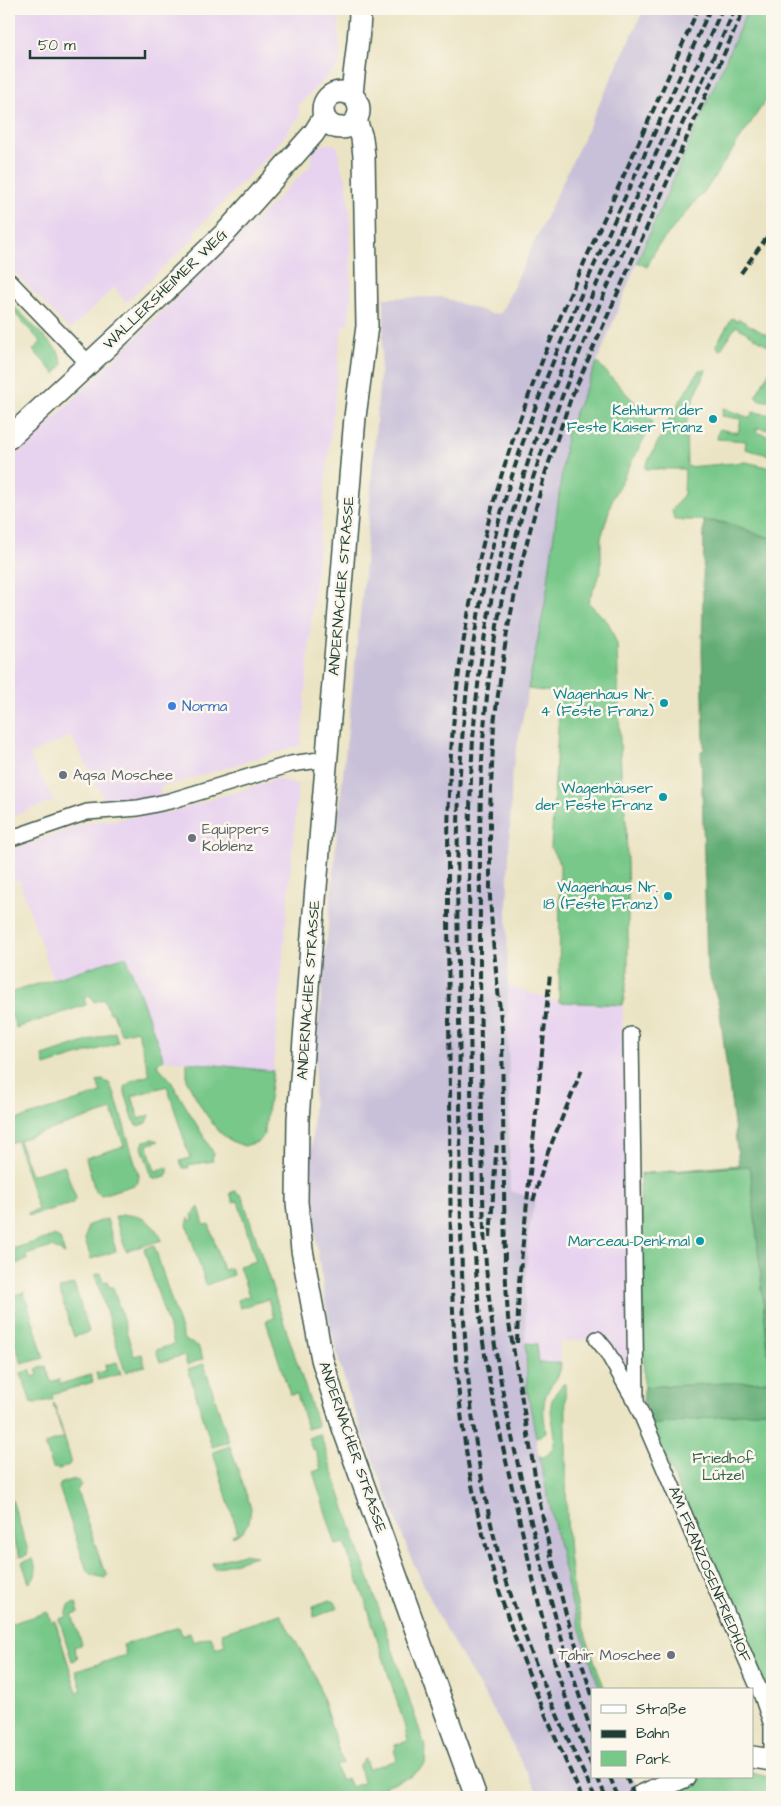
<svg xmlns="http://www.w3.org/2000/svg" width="781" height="1806" font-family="'Architects Daughter',sans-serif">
	<rect width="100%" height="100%" fill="#fbf7ec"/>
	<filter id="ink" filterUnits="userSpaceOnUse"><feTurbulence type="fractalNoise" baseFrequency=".02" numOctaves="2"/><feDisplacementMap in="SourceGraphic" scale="10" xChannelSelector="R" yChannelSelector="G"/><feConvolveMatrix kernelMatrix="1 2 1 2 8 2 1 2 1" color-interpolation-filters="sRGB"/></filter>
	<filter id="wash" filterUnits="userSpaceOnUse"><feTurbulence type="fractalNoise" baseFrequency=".0096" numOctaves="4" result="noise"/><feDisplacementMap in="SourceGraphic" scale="20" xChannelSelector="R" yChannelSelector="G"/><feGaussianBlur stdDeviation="1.12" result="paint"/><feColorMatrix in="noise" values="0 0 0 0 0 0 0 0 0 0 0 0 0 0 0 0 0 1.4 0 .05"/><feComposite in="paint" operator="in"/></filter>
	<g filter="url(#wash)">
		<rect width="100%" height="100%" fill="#ebe4c4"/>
		<path fill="#e7d2ef" d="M9,9H338L340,64L298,105L300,116L270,154L194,232L197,235L126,302L114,287L70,330L9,267Z
			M325,144H335L338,149L341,167L346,178L350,214L351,299L348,325L342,326L313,600L301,745L159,788L163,799L106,802L71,736L29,755L54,801L9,817V463L311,165V155L316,148Z
			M277,779L298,785L273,1071L164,1060L125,956L53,979L19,880L12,882L9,874V851L86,823L167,813Z
			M508,985L559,1002L623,1005L622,1032L628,1102L631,1362L618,1363L603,1338L559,1342L561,1363H539L537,1344L526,1343L525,1310L528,1234L536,1199L510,1192Z"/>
		<path fill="#c8bfd8" d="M644,9H748L637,262L597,362L567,431L546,598L512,773L507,910L510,1191L536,1199L528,1234L525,1310L527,1389L540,1461L572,1605L600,1690H592V1777H633L643,1797H540L494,1711L444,1627L411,1558L351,1403L337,1354L325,1301L315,1233L311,1161L316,1050L339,812L363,587L384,323V298L441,297L492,314L501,313Z"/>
		<path fill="#78c889" stroke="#4c825e" d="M748,9H772V91L707,188L657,247L647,267L637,262Z
			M9,301L58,351L63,364L55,374L33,350L41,342L9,307Z
			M732,318L737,321L739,319L772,338V348L736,326L720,351L716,345Z
			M597,362L653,422L613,497L601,538V572L588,602L608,622L617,644L621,773L626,821L628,897V972L623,1005L559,1002L560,864L551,848L560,693L528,689L546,598L567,431Z
			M772,367V402L760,400L755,397Z
			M699,370H706L693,400L686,424L687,467L746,462L772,468V538C759,535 747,529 734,525C715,519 694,520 674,520L672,510L684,494L685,469H646L645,467L674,411Z
			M723,408L750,418L753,412L772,415V430L757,428L756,432L772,437V456L745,449L746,441L717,439L719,429L738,433L741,419L722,416Z
			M126,956L164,1060L156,1064L169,1078L214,1154L212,1158L213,1161L188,1165L189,1168H183L180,1161L190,1158L167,1086L132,1096L139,1119L150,1115L147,1123L139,1126L135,1124L125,1093V1087L131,1081L150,1075L137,1030L121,1034L113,1013H109L104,999L94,1002L91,996L84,998L86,1005L16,1028L11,1013H9V993Z
			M115,1032L118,1043L45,1066L43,1056Z
			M187,1062L273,1071L264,1134L258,1142L244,1146L231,1141L218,1131L203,1110L187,1081Z
			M102,1080L109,1083L115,1095L139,1176L138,1182L134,1185L101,1195L95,1191L86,1158L124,1146L112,1110L19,1140L31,1175L64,1165L76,1198L72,1204L29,1216L28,1213L38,1210L17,1141L9,1143V1122L101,1093L97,1081Z
			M153,1139L159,1141L147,1145L155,1171L168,1167V1172L166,1177L158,1179L152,1177L142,1147L144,1141Z
			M750,1165L771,1381L644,1387L640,1174Z
			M235,1191L242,1196L318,1426L307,1429L297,1394L290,1395L266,1321L274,1318L268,1299L240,1308L238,1300L249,1296L239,1266L256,1261L238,1201L233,1202L230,1193Z
			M199,1207L204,1225L209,1224L223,1270L231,1268L233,1275L206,1285L187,1225L189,1218L190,1221L193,1220L192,1215Z
			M123,1215C142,1214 154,1223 162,1240L126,1251L115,1217Z
			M107,1219L116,1251L91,1259L85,1240L88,1225Z
			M54,1236L60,1239L65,1254L52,1247L26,1255L27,1260L9,1266V1250Z
			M154,1245L184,1340L198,1346L203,1359L187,1365L184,1355L160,1362L156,1350L174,1344L144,1249Z
			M101,1273L103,1282L107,1281L109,1287H113L134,1356L142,1354L145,1366L125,1372L95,1275Z
			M74,1284L89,1332L74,1337L59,1289Z
			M9,1285L12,1296L24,1292L44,1358L22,1364L12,1335L9,1336Z
			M526,1343L537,1344L539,1363H561C561,1381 548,1383 545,1399C542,1409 545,1422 546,1432L536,1438L527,1389Z
			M117,1362L121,1374L98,1380L96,1373L106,1371L105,1365Z
			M204,1364L229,1442L212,1447L188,1369Z
			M46,1366L51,1382L59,1379L60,1384L91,1375L93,1382L52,1394L53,1399L35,1404L34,1402L31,1403L21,1373L30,1370L33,1377L38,1375L36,1369Z
			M563,1384H565C568,1448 563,1516 572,1580C578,1617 592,1654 605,1690H600L572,1605L539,1456L544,1457C563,1446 550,1422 551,1405C552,1396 558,1390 563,1384Z
			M54,1403L71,1460L69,1465L59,1469L53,1468L45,1444L64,1438L53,1404Z
			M772,1410V1700L651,1425Z
			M320,1434L426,1749L425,1764L412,1776L359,1796L357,1792L344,1797H9V1624L48,1612L51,1622L55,1621L77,1692L82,1690L76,1671L126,1655L123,1645L179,1627L182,1635L190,1633L193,1642L211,1636L215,1648L225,1645L222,1633L280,1614L315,1675L343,1764L336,1766L340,1780L347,1778L351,1787L363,1783L359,1766L365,1758L368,1769L397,1760L394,1750L396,1749L395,1745L408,1741L404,1724L365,1600L344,1543L336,1545L313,1472L321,1469L315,1449H312L308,1438Z
			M230,1446L251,1508L249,1522L242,1532L233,1537L232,1535L237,1533V1530L213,1452Z
			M75,1479L79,1480L81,1484L77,1491L103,1568L108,1574L105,1578L92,1575L87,1571L59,1487L61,1483Z
			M9,1498L12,1500L28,1550L27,1555L20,1557L9,1527Z
			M243,1554L256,1556L214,1569L212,1563Z
			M33,1559C36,1568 39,1576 29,1583L22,1562Z
			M330,1600L335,1602L338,1608L314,1617L313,1606Z
			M76,1603L79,1613L72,1615L82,1644L74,1647L78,1659L72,1661L59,1619L66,1617L69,1605Z
			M752,1773L772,1778V1797H657L709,1777H752Z"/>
		<path fill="#62ac75" stroke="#407454" d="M704,520L734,525L757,535L772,538V1410L651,1425L643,1401L644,1387L771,1381L750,1166L640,1174L739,1165L719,1005L707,968L701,751L704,750L702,651Z"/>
	</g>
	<g filter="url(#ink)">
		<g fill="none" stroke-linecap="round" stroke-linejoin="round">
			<defs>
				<path id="street" d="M9,281L88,363
					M9,839L87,812L138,808L170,801L291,764L326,759
					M631,1035L636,1402L762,1696L772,1725V1749
					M597,1339L606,1350L635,1401"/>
				<path id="secondary" d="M323 110a18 18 0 1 1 36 0a18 18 0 1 1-36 0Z
					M352,96C354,66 360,38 360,9
					M356,120L362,138L364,156L367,326L355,417L310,960L298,1119L297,1202L302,1250L322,1359L343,1428L476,1797
					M9,438L124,331L227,231L314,133L324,117
					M752,1757L772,1760
					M639,1797L684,1777"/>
			</defs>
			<use href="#street" stroke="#3e564a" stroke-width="18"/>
			<use href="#secondary" stroke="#3e564a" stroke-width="24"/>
			<use href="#street" stroke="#fff" stroke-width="15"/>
			<use href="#secondary" stroke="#fff" stroke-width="21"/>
			<path stroke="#1f3d34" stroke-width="4" stroke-dasharray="8 4" stroke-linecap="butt" d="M741,273L772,230
				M533,1201L548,1152L583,1067
				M490,1237L497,1142
				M517,1343L519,1282L550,974
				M592,1695L566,1614L551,1556L539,1499L508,1318L505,1265L502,1030L493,941L490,897V809L494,723L507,632L521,565L544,477L571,398L744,9
				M592,1733C563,1651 541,1567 522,1483C509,1424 496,1366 490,1306C483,1250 483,1193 482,1136C482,1076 480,1017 480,957C480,885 479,813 483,742C489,653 506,563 533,478C586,316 666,164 735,9
				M592,1766C560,1693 541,1617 524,1539C509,1474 493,1409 483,1342C474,1276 473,1209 472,1142C471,1087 470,1032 470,977C469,898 468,819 473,740C478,664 491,587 512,515C561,339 649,176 722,9
				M597,1777L606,1797
				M610,1777L618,1797
				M626,1777L635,1797
				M582,1797C538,1701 497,1604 475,1500C447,1366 451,1227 450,1091C449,1023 448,955 448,886C448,834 448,780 453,728C459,654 473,580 492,508C519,409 560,315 603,221C635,151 667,80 698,9
				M595,1797C551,1705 509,1610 488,1510C458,1373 461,1231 460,1092C459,971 453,849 463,728C469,657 482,586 500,517C527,417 568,323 610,230C644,156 677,83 710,9"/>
		</g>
	</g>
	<g fill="#0f9aa8" stroke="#fbf7ec" stroke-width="2">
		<circle cx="713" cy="419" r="5"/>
		<circle cx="664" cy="703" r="5"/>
		<circle cx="663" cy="797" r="5"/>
		<circle cx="668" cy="896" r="5"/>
		<circle cx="700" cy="1241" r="5"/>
	</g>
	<circle fill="#3f7fe0" stroke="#fbf7ec" stroke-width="2" cx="172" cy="706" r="5"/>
	<g fill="#6b7280" stroke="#fbf7ec" stroke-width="2">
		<circle cx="63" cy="775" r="5"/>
		<circle cx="192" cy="838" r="5"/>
		<circle cx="671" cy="1655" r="5"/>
	</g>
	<g text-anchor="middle" stroke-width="5" stroke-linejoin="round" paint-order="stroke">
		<g font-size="15" fill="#1f3d34" stroke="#fbf7ec">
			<text transform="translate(165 289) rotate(-44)" y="5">WALLERSHEIMER WEG</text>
			<text transform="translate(341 586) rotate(-85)" y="5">ANDERNACHER STRASSE</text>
			<text transform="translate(308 990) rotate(-86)" y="5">ANDERNACHER STRASSE</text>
			<text transform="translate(353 1447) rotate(71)" y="5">ANDERNACHER STRASSE</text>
			<text transform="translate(710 1574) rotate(67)" y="5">AM FRANZOSENFRIEDHOF</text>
		</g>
		<g font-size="15" fill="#0d838f" stroke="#fbf7ec" text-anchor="end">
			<text x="703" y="415">Kehlturm der<tspan x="703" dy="17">Feste Kaiser Franz</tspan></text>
			<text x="654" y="699">Wagenhaus Nr.<tspan x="654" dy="17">4 (Feste Franz)</tspan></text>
			<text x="653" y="793">Wagenhäuser<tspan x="653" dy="17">der Feste Franz</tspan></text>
			<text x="658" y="892">Wagenhaus Nr.<tspan x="658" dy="17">18 (Feste Franz)</tspan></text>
			<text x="690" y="1246">Marceau-Denkmal</text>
		</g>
		<g font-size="15" fill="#366cbe" stroke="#fbf7ec" text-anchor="start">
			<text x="182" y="711">Norma</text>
		</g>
		<g font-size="15" fill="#5b616d" stroke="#fbf7ec" text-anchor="start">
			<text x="73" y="780">Aqsa Moschee</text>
			<text x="202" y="834">Equippers<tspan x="202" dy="17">Koblenz</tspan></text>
			<text x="661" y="1660" text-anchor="end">Tahir Moschee</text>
		</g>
		<g font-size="15" fill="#356049" stroke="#fbf7ec">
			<text x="723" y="1463">Friedhof<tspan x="723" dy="17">Lützel</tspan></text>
		</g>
	</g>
	<rect width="781" height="1806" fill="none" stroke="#fbf7ec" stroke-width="30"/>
	<rect x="591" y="1688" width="162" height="90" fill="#fbf7ec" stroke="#a3ada2"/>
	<rect x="601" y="1705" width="25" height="8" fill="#ffffff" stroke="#a3ada2"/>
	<text x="636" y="1714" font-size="15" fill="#1f3d34">Straße</text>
	<rect x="601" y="1730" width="25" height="8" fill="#1f3d34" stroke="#a3ada2"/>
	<text x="636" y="1738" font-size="15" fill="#1f3d34">Bahn</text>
	<rect x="601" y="1751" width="25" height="15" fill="#78c889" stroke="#a3ada2"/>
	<text x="636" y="1764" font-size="15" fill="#1f3d34">Park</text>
	<path d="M30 50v8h115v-8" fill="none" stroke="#1f3d34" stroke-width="2.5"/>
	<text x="38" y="50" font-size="15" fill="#1f3d34" stroke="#fbf7ec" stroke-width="4" paint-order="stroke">50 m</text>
</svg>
